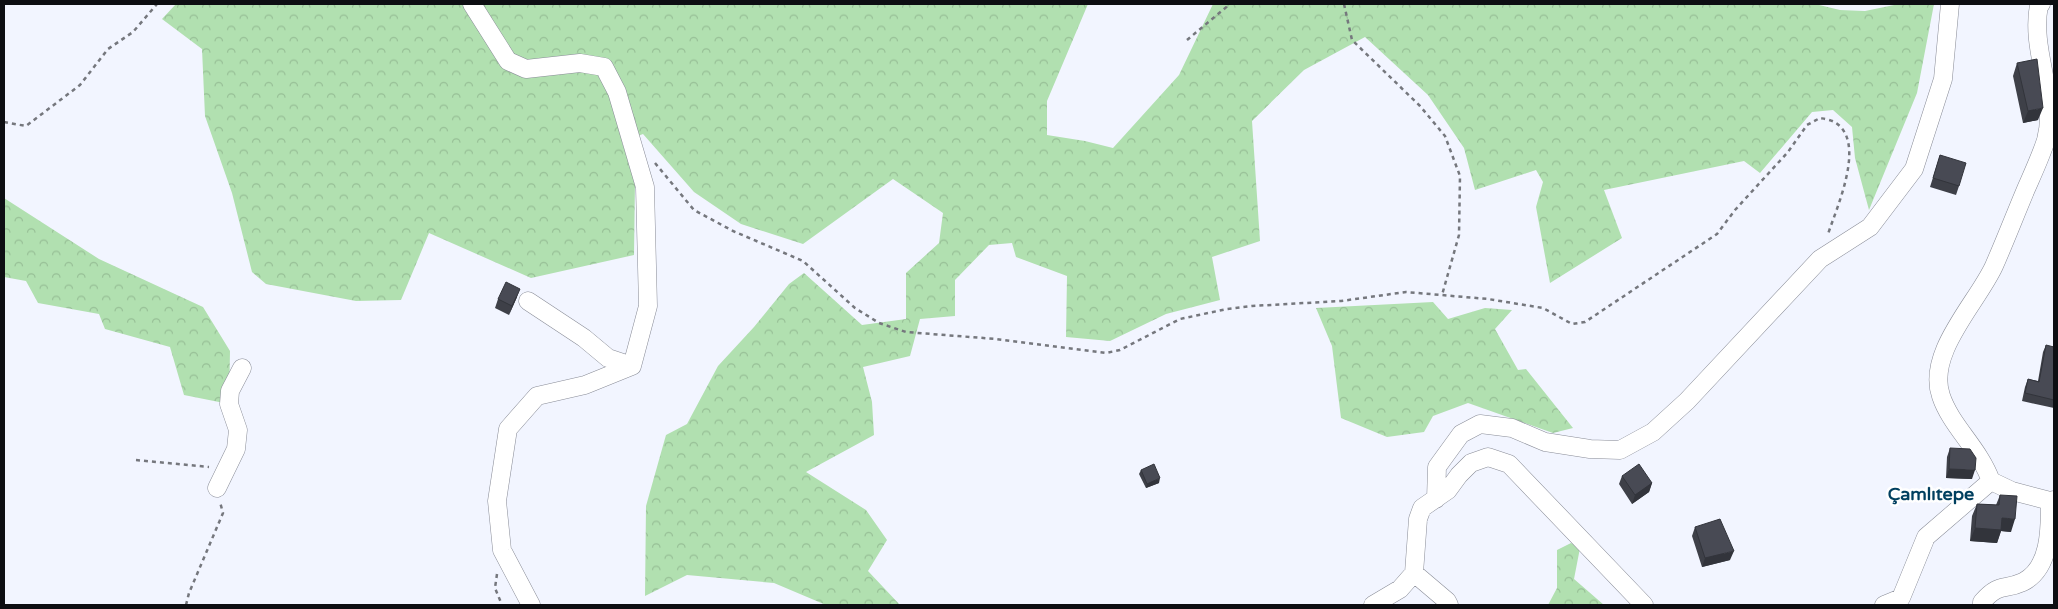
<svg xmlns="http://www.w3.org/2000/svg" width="2058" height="609" font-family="'Varela Round',sans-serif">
	<defs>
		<pattern id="forest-crowns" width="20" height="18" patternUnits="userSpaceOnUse" patternTransform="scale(1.25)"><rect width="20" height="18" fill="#b1e0b0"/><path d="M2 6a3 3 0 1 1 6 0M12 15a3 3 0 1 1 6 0" fill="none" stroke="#97bf96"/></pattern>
	</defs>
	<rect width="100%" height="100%" fill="#f2f5ff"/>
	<path fill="url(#forest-crowns)" d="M176,4H1088L1047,101V135L1085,141L1113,148L1179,75L1213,4H1815L1840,10L1865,11L1899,4H1934L1917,93L1869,210L1855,158L1852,127L1833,110L1812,112L1760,173L1744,161L1604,190L1622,238L1550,283L1536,207L1543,182L1536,170L1475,190L1464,148L1428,95L1365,37L1304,70L1252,121L1260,241L1212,257L1220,300L1166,314L1110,341L1066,337L1067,276L1016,257L1012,243L989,245L955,280V316L920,319L910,356L863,367L872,402L874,435L806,472L866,510L887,540L868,571L900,605H826L774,583L687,575L645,596L646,506L666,435L687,424L718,366L754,327L789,284L804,273L862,325L906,319V273L939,243L943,213L893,179L803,244L741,224L694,192L643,134L622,142L635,181L634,255L531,278L429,233L401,300L356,301L266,284L252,272L232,193L205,116L202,49L162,19Z
		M4,198L99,259L203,307L230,351L229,404L184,395L170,347L105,329L99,314L38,303L26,281L4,277Z
		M1433,302L1448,319L1485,308L1512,310L1495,329L1518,370L1526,369L1573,428L1553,433L1468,403L1433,416L1424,432L1387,437L1341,418L1332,346L1316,308Z
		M1571,543L1580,548L1574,579L1604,605H1548L1557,588V550Z"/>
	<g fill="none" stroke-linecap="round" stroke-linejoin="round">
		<defs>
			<path id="minor" d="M472,4L508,61L526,69L580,63L604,67L617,92L645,187L648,306L632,366L585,385L537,396L508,429L497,501L502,550L531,605
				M2041,4L2039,5C2030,52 2058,95 2046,140C2041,156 2033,173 2026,189C2015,215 2005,241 1994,266C1977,303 1926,353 1941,396C1951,426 1979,448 1991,481L2012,491L2050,501L2054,500
				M528,301L584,338L608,358L632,366
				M217,488L236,449L238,430L229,404L230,391L242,368
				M1436,499L1437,467L1461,434L1480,424L1512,428L1545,442L1590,449L1620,450L1653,432L1687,401L1820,259L1870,227L1914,169L1943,79L1950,4
				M1414,573L1447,601L1449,605
				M1373,605L1400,589L1414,573L1418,519L1422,508L1448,490L1459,475L1471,463L1488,457L1509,464L1644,605
				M1884,605L1901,598L1926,537L1991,481
				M1982,605V602C2000,582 2003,591 2023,582C2051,568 2050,527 2050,501"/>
		</defs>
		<use href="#minor" stroke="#898c97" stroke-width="19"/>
		<path stroke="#75777d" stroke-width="2.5" stroke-dasharray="4 4" stroke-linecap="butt" d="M1344,4L1352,40L1420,106L1445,136L1460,176L1459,235L1442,295
			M1187,40L1230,4
			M4,122L26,126L80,85L108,49L133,32L157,4
			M655,163L694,210L733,231L803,261L855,308L879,323L906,332L996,339L1106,353L1120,350L1180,319L1227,309L1252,306L1341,301L1406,292L1488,299L1543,308L1572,324L1585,322L1717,234L1735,210L1788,152L1807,125L1820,118C1825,119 1832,120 1836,123C1866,143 1837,207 1828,234
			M136,460L209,467
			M497,574L495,588L502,605
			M186,605L189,593L223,513L220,502"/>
		<use href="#minor" stroke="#fff" stroke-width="18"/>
	</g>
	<path fill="#3e4048" d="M2017,63L2038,120L2023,123L2013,76Z
		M1940,155L1959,186L1956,195L1930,187Z
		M517,297L509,315L495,308L498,299Z
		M2046,345L2054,375V408L2022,401L2025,387L2028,379L2038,381L2043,352Z
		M1950,448L1972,479L1946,478L1947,457Z
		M1141,470L1159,483L1146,488L1139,474Z
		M1622,476L1652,483L1649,492L1632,504L1619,484Z
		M2000,495L2011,532L2001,531L1997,543L1970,541L1972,516L1977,504L1996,505Z
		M1695,527L1730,560L1702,567L1692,536Z"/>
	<path fill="#32343b" d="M2043,108L2038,120L2023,123L2028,111Z
		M520,289L517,297L509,315L512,306Z
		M1949,469L1975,470L1972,479L1946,478Z
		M1160,478L1159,483L1146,488L1147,484Z
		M1652,483L1649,492L1632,504L1635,495Z
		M2002,518L2015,519L2011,532L2001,531L1997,543L1970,541L1975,528Z
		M1734,551L1730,560L1702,567L1705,558Z"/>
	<path fill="#484a54" stroke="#32343b" d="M2037,59L2043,108L2028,111L2017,63Z
		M1940,155L1966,163L1959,186L1933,178Z
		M506,282L520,289L512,306L498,299Z
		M2046,345L2054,347V400L2025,393L2028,379L2039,382Z
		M1950,448L1970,449L1976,458L1975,470L1949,469Z
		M1154,464L1160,478L1147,484L1141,470Z
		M1639,464L1652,483L1635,495L1622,476Z
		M2000,495L2017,496L2015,519L2002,518L2001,530L1975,528L1977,504L1999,505Z
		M1720,519L1734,551L1705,558L1695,527Z"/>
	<g text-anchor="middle" stroke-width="5" stroke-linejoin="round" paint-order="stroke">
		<g font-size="18" font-weight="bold" fill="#003f5f" stroke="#fff">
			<text x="1931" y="500">Çamlıtepe</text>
		</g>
	</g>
	<rect width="2058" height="609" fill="none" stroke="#0d0e12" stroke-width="10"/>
</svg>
